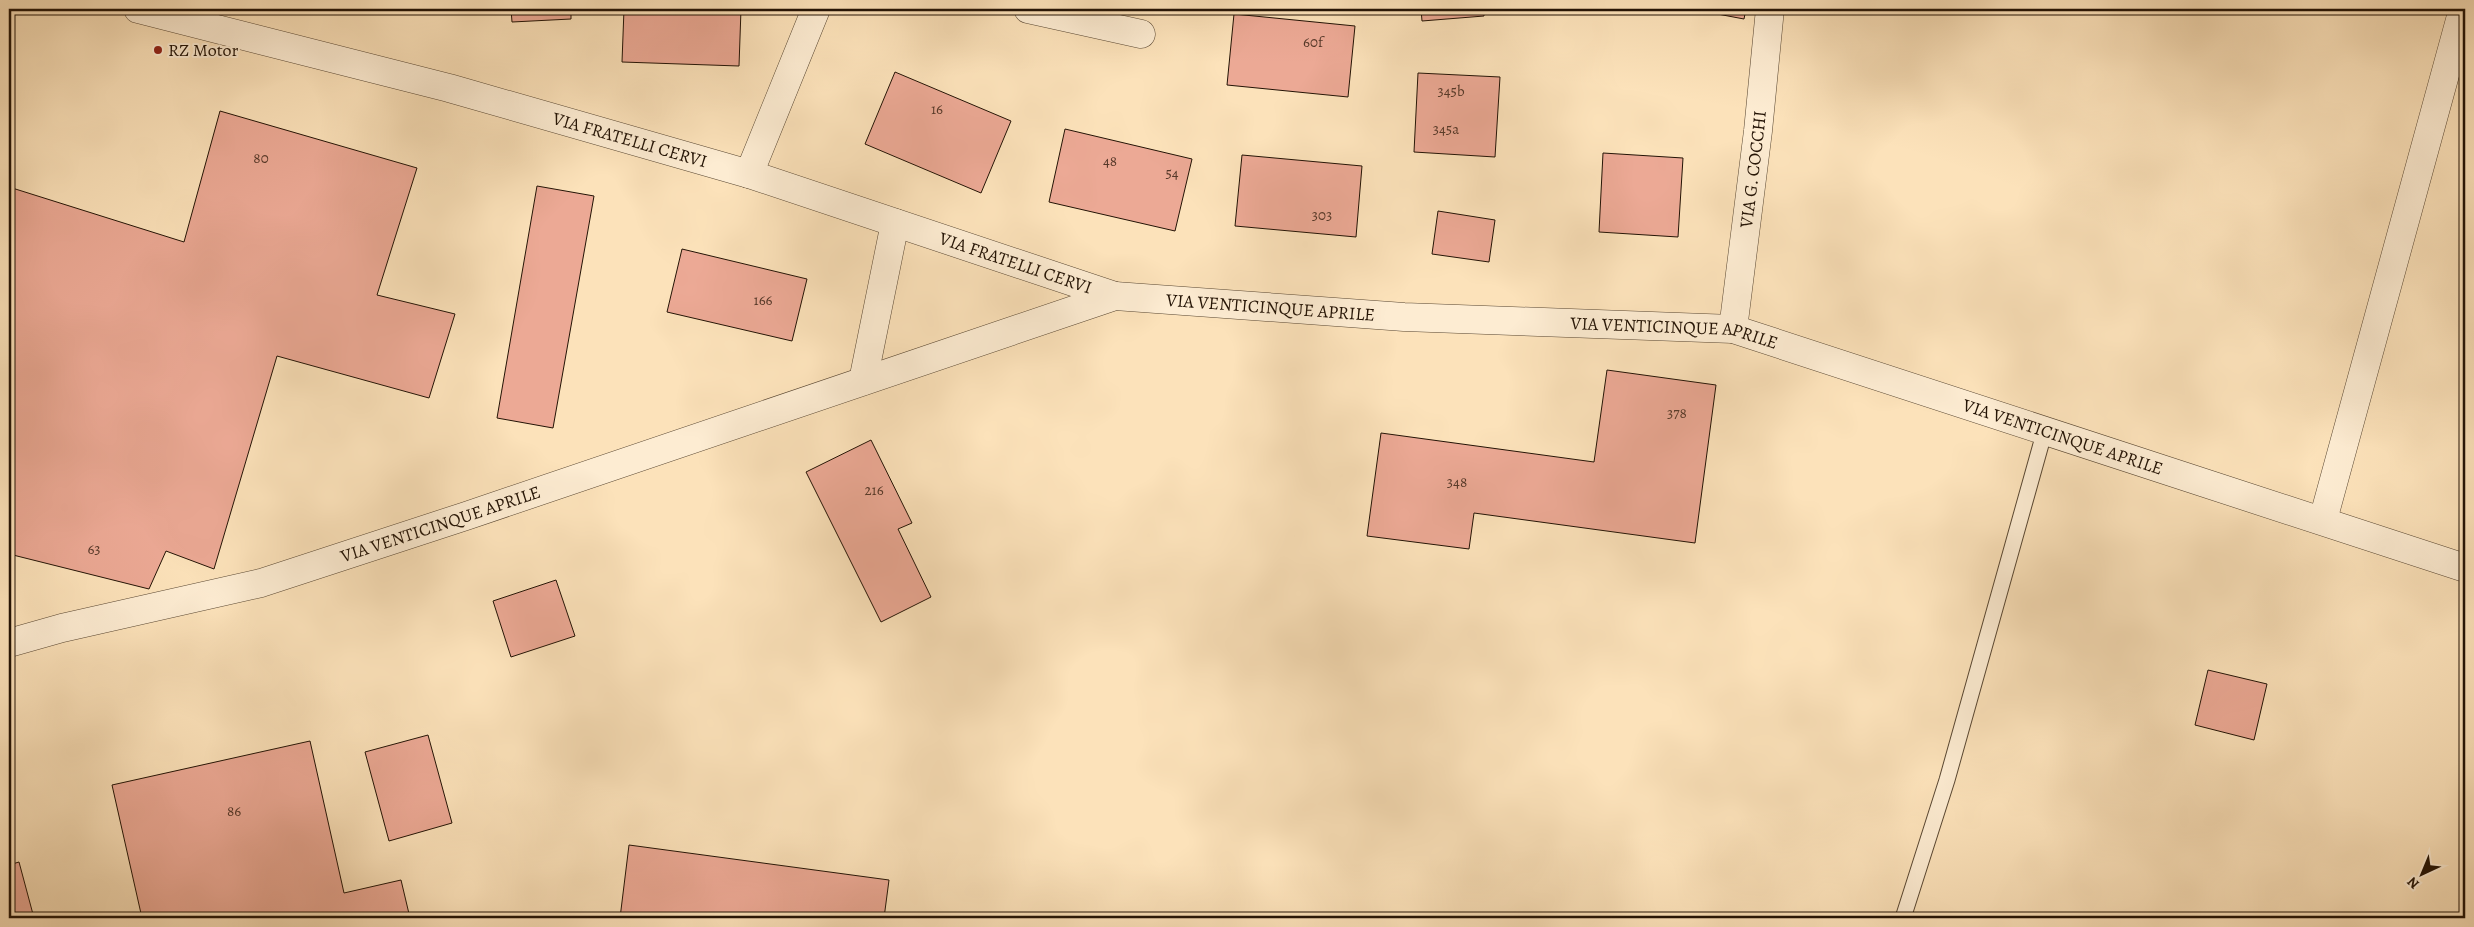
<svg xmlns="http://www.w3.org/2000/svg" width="2474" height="927" font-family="Alegreya,serif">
	<rect width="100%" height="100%" fill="#fce2ba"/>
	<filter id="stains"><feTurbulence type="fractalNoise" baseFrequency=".004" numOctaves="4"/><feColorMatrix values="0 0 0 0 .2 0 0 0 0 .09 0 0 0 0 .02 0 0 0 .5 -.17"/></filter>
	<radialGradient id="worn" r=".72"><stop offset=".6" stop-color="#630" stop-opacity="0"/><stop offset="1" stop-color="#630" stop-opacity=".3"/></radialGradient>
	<path fill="#eca995" stroke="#231305" d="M511,9H571V19L512,22Z
		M624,9H741L739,66L622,62Z
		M1421,9H1484V16L1422,21Z
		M1691,9H1746L1744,19Z
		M1234,14L1355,26L1348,97L1227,85Z
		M895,72L1011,121L981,193L865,144Z
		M1418,73L1500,77L1495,157L1414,152Z
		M220,111L417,168L377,295L455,314L429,398L277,356L214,569L166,551L149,589L9,554V187L184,242Z
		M1065,129L1192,159L1175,231L1049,202Z
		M1603,153L1683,158L1678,237L1599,232Z
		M1242,155L1362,166L1356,237L1235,226Z
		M537,186L594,196L553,428L497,418Z
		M1438,211L1495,220L1489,262L1432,254Z
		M682,249L807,279L792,341L667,312Z
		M1607,370L1716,385L1695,543L1474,513L1469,549L1367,536L1381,433L1594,462Z
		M871,440L912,523L898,529L931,597L881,622L806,472Z
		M556,580L575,636L511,657L493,601Z
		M2208,670L2267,684L2254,740L2195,725Z
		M428,735L452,823L389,841L365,752Z
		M310,741L344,893L401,880L410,918H142L112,785Z
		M629,845L889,880L884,918H620Z
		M19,862L34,918H9V865Z"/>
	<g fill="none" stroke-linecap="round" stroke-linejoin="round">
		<defs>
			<path id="service" d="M1903,918L1947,780L2045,430"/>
			<g id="minor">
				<path id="s1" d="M138,9L449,88L749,174L1115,296"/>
				<path d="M1028,9L1141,34"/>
				<path d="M749,174L816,9"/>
				<path id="s2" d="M1733,329L1758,131L1770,9"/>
				<path d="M863,381L895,223"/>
				<path d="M2323,520L2463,9"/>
				<path id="s3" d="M9,643L62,628L261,583L466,516L1115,296L1404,317L1733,329L2465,568"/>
			</g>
		</defs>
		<use href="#service" stroke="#594732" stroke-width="17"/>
		<use href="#minor" stroke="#594732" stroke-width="29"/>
		<use href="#service" stroke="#fdecd2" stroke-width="15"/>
		<use href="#minor" stroke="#fdecd2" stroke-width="28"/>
	</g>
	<circle fill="#8f2418" stroke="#fdecd2" stroke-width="2" cx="158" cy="50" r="5"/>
	<g text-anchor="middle" stroke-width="4" stroke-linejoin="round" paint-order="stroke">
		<g font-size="15" fill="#553829">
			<text x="1313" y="47">60f</text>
			<text x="1451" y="96">345b</text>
			<text x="937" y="114">16</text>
			<text x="1446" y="134">345a</text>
			<text x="261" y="163">80</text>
			<text x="1110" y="166">48</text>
			<text x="1172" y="178">54</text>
			<text x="1322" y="220">303</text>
			<text x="763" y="305">166</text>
			<text x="1677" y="418">378</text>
			<text x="1457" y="487">348</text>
			<text x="874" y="495">216</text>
			<text x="94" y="554">63</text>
			<text x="234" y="816">86</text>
		</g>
		<g font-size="18" fill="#231305" stroke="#fdecd2" text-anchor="start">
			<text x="168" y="56">RZ Motor</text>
		</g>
		<g font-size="18" fill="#231305" stroke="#fdecd2">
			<text dy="6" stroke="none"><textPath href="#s1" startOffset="509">VIA FRATELLI CERVI</textPath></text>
			<text dy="6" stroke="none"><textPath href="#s2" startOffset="161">VIA G. COCCHI</textPath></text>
			<text dy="6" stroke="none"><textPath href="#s1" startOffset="914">VIA FRATELLI CERVI</textPath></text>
			<text dy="6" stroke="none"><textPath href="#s3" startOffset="1316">VIA VENTICINQUE APRILE</textPath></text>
			<text dy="6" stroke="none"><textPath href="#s3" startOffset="1721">VIA VENTICINQUE APRILE</textPath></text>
			<text dy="6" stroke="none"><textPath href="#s3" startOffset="2126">VIA VENTICINQUE APRILE</textPath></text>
			<text dy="6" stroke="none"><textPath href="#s3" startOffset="448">VIA VENTICINQUE APRILE</textPath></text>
		</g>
	</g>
	<rect width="2474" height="927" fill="none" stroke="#fce2ba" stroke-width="30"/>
	<rect x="10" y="10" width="2454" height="907" fill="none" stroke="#231305" stroke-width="2.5"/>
	<rect x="15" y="15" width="2444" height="897" fill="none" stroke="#231305"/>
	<g transform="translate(2422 874) rotate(224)" stroke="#fdecd2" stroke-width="4" paint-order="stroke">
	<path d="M0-4L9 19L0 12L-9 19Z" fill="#231305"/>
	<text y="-8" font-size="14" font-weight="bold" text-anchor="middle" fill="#231305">N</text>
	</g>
	<rect width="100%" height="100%" filter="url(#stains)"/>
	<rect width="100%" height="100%" fill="url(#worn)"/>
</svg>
